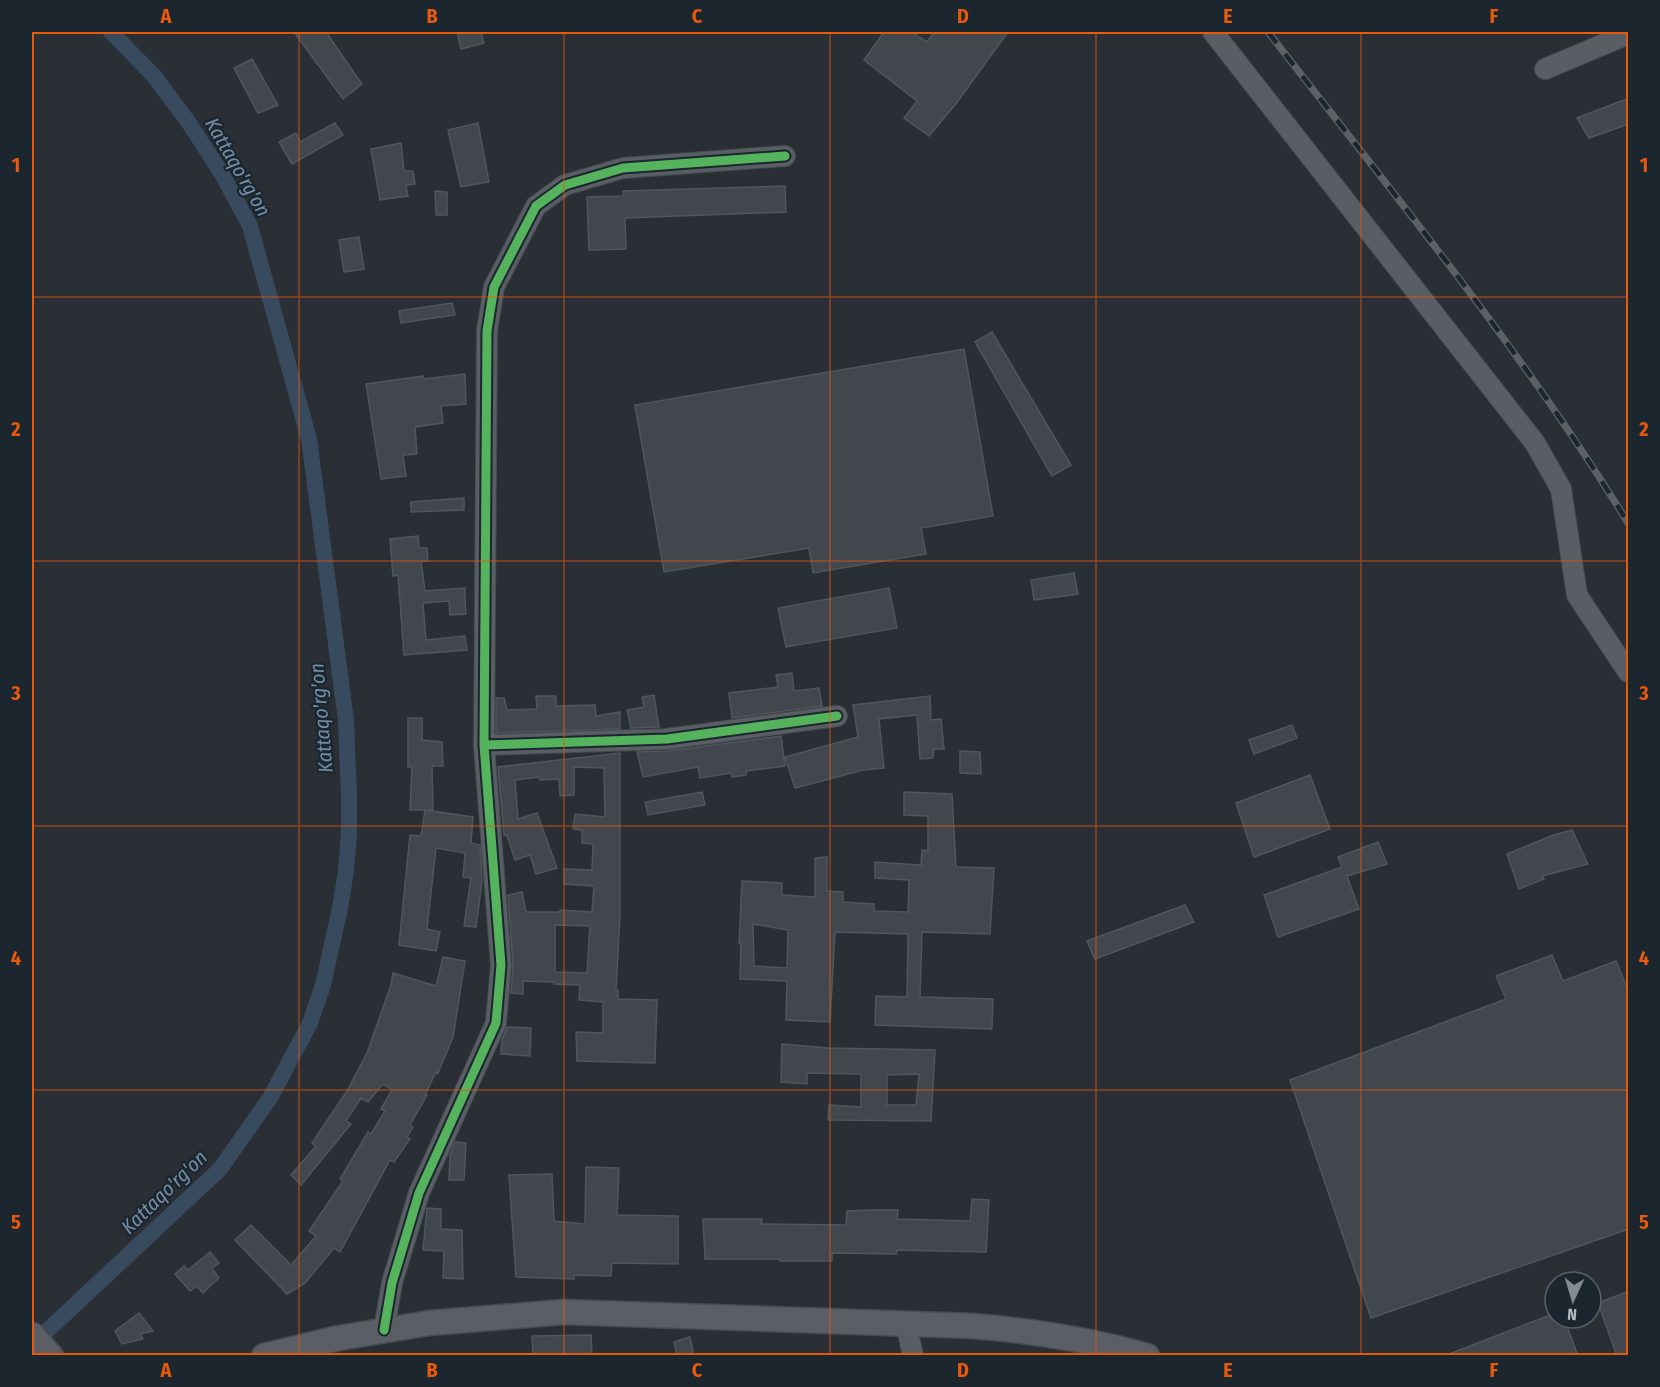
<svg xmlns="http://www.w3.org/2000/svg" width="1660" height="1387" font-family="'Fira Sans Condensed',sans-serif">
	<rect width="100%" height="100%" fill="#292f35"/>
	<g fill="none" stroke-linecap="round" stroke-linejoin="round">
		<path stroke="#384b5e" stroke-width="16" d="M32,1345L220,1169L270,1098L310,1023L323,985L340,908L346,871L349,834V796L346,720L309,439L250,226L222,174L189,123L154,76L111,32"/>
	</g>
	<path fill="#42474d" stroke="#50565d" stroke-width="1.5" fill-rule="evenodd" d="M294,32H326L362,84L343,99Z
		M457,32H481L484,43L461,49Z
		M884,32H911L927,42L934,32H1008L955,105L929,136L904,118L917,101L864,60Z
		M252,59L278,105L258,113L234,68Z
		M1629,98V124L1589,138L1577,118Z
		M335,123L343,135L292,164L279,142L296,133L300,142Z
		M478,123L489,182L461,187L448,130Z
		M401,143L404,171H413L415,184L406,185L408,196L380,200L371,149Z
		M785,186L786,212L625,218L626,249L589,250L587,197L623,196V191Z
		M435,191L447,192V215H436Z
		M359,237L364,269L344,272L339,240Z
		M452,303L455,315L401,323L399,311Z
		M992,332L1071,465L1052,476L975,342Z
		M964,349L993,516L921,528L926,554L813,573L809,548L664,572L635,405Z
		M465,374L466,404L441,406L443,423L415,427L417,454L403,455L406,476L381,479L366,384L423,376L424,379Z
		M464,498V510L411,512V502Z
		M418,536L419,548H427L428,561H421L425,591L465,588V600L466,614L450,615L449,601L423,603L426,640L465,636L467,650L404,655L398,575L393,576L390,539Z
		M1074,573L1078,594L1034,600L1031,580Z
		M889,588L897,628L786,647L778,608Z
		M792,673L794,691L819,688L822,706L732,718L729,693L778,687L776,675Z
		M654,695L659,727L631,728L627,710L644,707L642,697Z
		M536,696H556V706L595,705L596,716L620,712V729L496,733V698H504L507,710L537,709Z
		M930,696L931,720L941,719L944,749H934L933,758L920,759L917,715L879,719L884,768L863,770L795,788L785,757L858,737L853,705Z
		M408,718H422V740L442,742L443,766H432L433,810H410L412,767H408Z
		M1292,725L1297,738L1254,754L1249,740Z
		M781,736L785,766L746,771V775L732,777L731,773L700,778L698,767L643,777L637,752L668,751Z
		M960,751L980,752L981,774L960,773Z
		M620,753V914L616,990H618V999L657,1000L655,1063L577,1061L576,1032L603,1033V1002L579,1000L580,985L554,984V982L523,981V994L511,993L513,964L508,895L522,892L526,912H560V910L592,912L594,886L564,884V869L592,870L593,844L582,843V830L573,829L575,814L605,817L604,768L574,767V795L560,796L559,779L540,780L539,777L515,780L518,819L537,813L557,868L536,874L530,855L515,860L507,835H504L498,767ZM555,925L590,926L587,973L555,972Z
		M1310,775L1330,829L1254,857L1236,803Z
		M702,792L705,805L648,815L645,802Z
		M904,792L952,794L956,867L994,868L990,934L922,932L920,997L993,999L992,1029L875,1025L876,996L907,997L908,934L835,932L830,1022L786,1020L787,981L740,979L741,943H739L742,881L782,883V895L815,897V858L827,857V891L843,892V902L874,904V911L908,912L909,880L875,878V862L921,865L922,850L928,851V816L904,815ZM753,924L788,930L787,968L754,966Z
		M425,810L473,817L471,843L480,845L482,881L476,927L464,926L471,878L463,877L465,853L436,848L427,929L440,932L436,951L399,945L410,835L421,836Z
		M1572,830L1588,864L1542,876L1544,879L1519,889L1507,854L1551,836Z
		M1378,842L1387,864L1347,876L1359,909L1278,937L1264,895L1342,867L1338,857Z
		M1185,905L1194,922L1095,959L1087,941Z
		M1552,955L1563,981L1616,961L1629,993V1229L1371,1318L1290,1080L1506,999L1496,976Z
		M443,957L465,961L453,1037L438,1073L436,1072L425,1095H427L410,1125L413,1127L407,1137L410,1139L394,1162L390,1160L340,1252L334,1248L305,1283L287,1294L235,1240L251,1225L291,1265L316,1236L309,1231L343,1181L340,1179L368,1132L371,1134L385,1111L381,1109L392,1090L383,1084L368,1102L361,1098L346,1121L351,1124L301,1185L291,1175L316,1146L312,1143L347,1091L367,1053L391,985L393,973L436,986Z
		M507,1027L531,1028L530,1056L501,1054L502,1040Z
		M782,1044L827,1048L935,1050L931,1121L828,1120L829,1105L861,1107V1074L807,1073V1084L781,1082ZM919,1074L916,1105H887V1075Z
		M455,1142L466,1143L464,1180H449L450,1155Z
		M586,1167L619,1168L617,1215L678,1216V1264L612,1263L611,1276L574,1275V1279L516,1277L509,1175L552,1174L554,1221L585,1224Z
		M972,1199L989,1200L986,1252L897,1250L896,1254L832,1253V1261H780V1259H705L703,1219H762L761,1224L846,1225L847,1211L873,1210H898L897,1219L970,1221Z
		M427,1208L441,1209V1229L462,1230L463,1279L443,1278L444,1251L423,1250Z
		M210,1252L219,1263L212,1268L219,1278L203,1293L197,1286L190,1291L175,1274L184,1266L188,1270Z
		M1629,1291V1356H1617L1598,1303Z
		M139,1313L153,1331L140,1334L143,1339L122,1344L115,1331Z
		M1555,1313V1318H1564L1578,1356H1444Z
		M591,1335L592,1356L533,1355L532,1336Z
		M690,1337L694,1356H677L674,1342Z"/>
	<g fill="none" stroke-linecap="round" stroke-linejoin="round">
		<defs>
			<path id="minor" d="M1213,32L1535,443L1561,489L1577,595L1628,672
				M1545,69L1628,34
				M484,745L667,739L837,716
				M906,1323L913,1356
				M384,1330L392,1283L419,1193L496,1023L501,965L484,745L487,331L494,287L536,206L565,185L623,168L785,156"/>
			<path id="major" d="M32,1335L51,1356
				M264,1356L339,1338L429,1323L564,1312L973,1326C1034,1331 1088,1339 1147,1356"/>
		</defs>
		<use href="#minor" stroke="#464b50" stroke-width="22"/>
		<use href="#major" stroke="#464c52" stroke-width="27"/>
		<use href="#minor" stroke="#585e63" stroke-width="20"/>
		<use href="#major" stroke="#5b5f65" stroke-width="24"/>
		<defs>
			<path id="rail" d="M1268,32C1392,192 1522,350 1628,523"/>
		</defs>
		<use href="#rail" stroke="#5c6166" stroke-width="7"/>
		<use href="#rail" stroke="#1c262f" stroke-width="4.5" stroke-dasharray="14" stroke-linecap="butt"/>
		<defs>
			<path id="cycleway" d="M484,745L667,739L837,716
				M384,1330L392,1283L419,1193L496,1023L501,965L484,745L487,331L494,287L536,206L565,185L623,168L785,156"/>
		</defs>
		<use href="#cycleway" stroke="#1c262f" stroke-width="13"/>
		<use href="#cycleway" stroke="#56b35d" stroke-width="9"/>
	</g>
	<path fill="none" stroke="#e8590c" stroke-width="1.5" stroke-opacity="0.55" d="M299,32V1356M564,32V1356M830,32V1356M1096,32V1356M1361,32V1356M32,297H1628M32,561H1628M32,826H1628M32,1090H1628"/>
	<g text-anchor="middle" stroke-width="4.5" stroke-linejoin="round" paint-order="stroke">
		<g font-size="20" font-style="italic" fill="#748fa8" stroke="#1c262f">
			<text transform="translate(238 167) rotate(60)" y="7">Kattaqo'rg'on</text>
			<text transform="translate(321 718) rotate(-95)" y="7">Kattaqo'rg'on</text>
			<text transform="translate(164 1192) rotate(-44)" y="7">Kattaqo'rg'on</text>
		</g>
	</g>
	<rect width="1660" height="1387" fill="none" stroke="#1c262f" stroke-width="66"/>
	<g transform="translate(1573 1300) rotate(184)"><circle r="28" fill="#1c262f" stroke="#58626b" stroke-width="1.5"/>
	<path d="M0-4.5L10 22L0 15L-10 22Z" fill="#828b93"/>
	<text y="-9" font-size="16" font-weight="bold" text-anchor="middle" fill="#b2bcc6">N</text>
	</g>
	<rect x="33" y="33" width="1594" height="1321" fill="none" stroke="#e8590c" stroke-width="2"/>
	<g font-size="20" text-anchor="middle" font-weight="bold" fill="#e8590c">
		<text x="166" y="23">A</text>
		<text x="432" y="23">B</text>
		<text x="697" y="23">C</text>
		<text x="963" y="23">D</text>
		<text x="1228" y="23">E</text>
		<text x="1494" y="23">F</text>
		<text x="16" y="172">1</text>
		<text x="1644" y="172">1</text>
		<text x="16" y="436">2</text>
		<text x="1644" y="436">2</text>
		<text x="16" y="700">3</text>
		<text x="1644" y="700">3</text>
		<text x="16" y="965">4</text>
		<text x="1644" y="965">4</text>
		<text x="16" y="1229">5</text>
		<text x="1644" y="1229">5</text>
		<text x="166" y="1377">A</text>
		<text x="432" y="1377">B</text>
		<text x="697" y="1377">C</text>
		<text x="963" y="1377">D</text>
		<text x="1228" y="1377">E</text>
		<text x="1494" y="1377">F</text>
	</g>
</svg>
